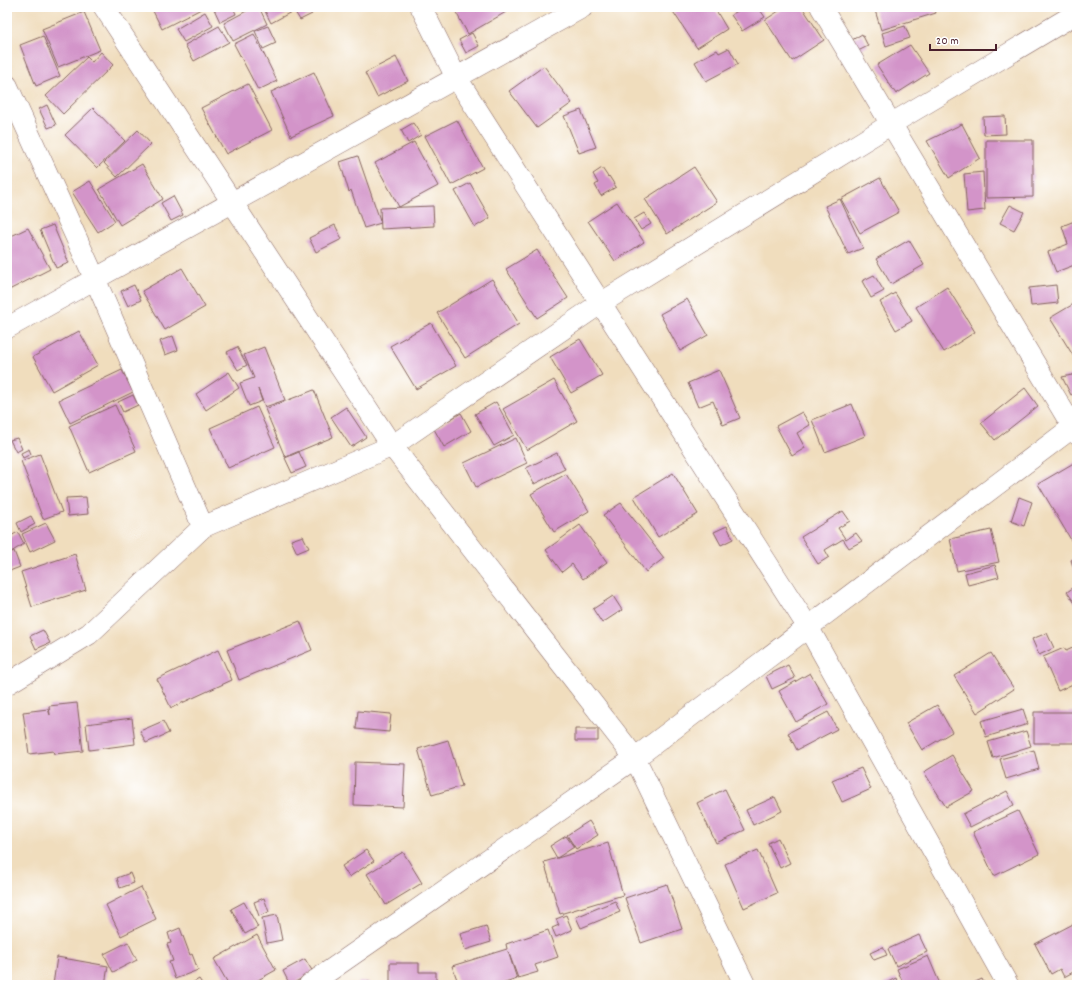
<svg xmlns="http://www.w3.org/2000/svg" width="1084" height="992" font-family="Dekko,sans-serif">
	<rect width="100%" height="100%" fill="#fff"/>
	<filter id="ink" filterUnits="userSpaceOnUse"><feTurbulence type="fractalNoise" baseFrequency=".025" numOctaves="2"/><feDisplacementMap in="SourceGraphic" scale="8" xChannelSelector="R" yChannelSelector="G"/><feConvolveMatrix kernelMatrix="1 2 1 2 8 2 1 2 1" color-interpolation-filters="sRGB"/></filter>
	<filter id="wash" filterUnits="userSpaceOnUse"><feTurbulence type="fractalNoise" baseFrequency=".012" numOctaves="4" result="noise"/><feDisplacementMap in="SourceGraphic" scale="16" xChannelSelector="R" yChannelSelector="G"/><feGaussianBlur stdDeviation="0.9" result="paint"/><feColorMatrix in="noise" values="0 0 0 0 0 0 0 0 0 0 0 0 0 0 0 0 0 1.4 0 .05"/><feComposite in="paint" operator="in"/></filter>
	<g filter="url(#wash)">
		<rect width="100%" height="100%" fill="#f0ddbd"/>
		<g id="blocks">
			<path fill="#d394c9" d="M151,7H205L162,29Z
				M218,7H233L236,14L220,22L214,9Z
				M254,7H259L267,24L233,41L224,23Z
				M263,7H291L293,11L271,23Z
				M305,7H308L312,14L300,20L295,12Z
				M453,7H503L506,12L468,34Z
				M670,7H714L727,29L697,48Z
				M744,7H758L765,17L742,31L731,15Z
				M785,7H802L824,40L792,61L765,20Z
				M874,7H934L936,13L881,30Z
				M84,12L100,50L58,67L42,29Z
				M205,12L213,26L184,42L176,29Z
				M219,26L229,42L194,61L185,45Z
				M268,26L276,43L263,49L255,31Z
				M905,26L910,38L886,46L882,33Z
				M472,33L479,46L466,53L459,40Z
				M254,34L277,81L258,90L234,44Z
				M862,34L868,46L858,51L852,40Z
				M43,36L60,76L36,86L20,45Z
				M910,45L929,73L896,94L877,65Z
				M729,48L738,64L706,81L695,62L717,50L719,53Z
				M101,52L113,65L63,114L46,96L87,57L92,62Z
				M396,57L408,81L377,97L365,73Z
				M544,66L572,103L537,128L509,91Z
				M314,72L334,116L291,136L271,92Z
				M248,84L272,130L226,154L201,108Z
				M47,105L56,125L48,128L39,109Z
				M93,108L125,141L97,168L65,135Z
				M581,110L596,147L579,153L564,116Z
				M1005,116L1006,134L984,135L983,117Z
				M457,120L483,168L451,185L425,136Z
				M413,123L421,135L408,143L401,130Z
				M962,124L980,158L949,178L927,141Z
				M138,130L151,144L117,177L104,163Z
				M986,140H1033V197L986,198Z
				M414,142L438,186L399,207L375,163Z
				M358,156L381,223L364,228L351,190L349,192L340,162Z
				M142,164L163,199L120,225L99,189Z
				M694,167L717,202L667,234L645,199Z
				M602,168L608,177L609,176L616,187L601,196L595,185L598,183L593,174Z
				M983,172L985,210L967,212L964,174Z
				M880,178L899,212L860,233L841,199Z
				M90,181L115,221L98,232L72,192Z
				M470,183L490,218L475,227L455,191Z
				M173,196L183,215L171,221L161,203Z
				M840,199L863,248L848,254L825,206Z
				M617,202L644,242L615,261L588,221Z
				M1010,205L1024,212L1014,230L1000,223Z
				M433,206L434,226L381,229L380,208Z
				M644,213L651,224L641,230L634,219Z
				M1077,220V264L1056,272L1048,252L1068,244L1062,226Z
				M53,225L69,263L56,268L40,230Z
				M335,225L342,239L316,252L309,238Z
				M28,228L50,269L7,291V238Z
				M909,240L924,265L891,284L876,259Z
				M537,250L568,298L537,318L506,269Z
				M182,268L205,307L165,330L142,291Z
				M874,275L884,291L871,298L862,281Z
				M492,279L519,324L465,358L437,313Z
				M134,285L141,300L128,306L121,291Z
				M1056,285L1058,303L1031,306L1029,288Z
				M947,287L975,332L944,352L916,307Z
				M895,293L912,321L896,330L880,302Z
				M687,299L708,335L680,351L660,314Z
				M1077,302V356L1074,357L1050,318Z
				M431,323L456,366L416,389L390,346Z
				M79,331L98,365L52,391L33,357Z
				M173,336L178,350L165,355L160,341Z
				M580,339L602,375L571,393L550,357Z
				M237,347L247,365L238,370L227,352Z
				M264,347L285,400L265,407L258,389L262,401L249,406L240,383L254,378L244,355Z
				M122,370L133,392L70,423L59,400Z
				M719,370L740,418L723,425L713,401L698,407L688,383Z
				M229,372L239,388L206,410L196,394Z
				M1077,374V392L1071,395L1062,377Z
				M554,380L577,421L527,450L503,409Z
				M1025,388L1038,406L995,440L981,423Z
				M314,390L333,437L285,457L265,409Z
				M133,395L138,405L123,412L118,402Z
				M496,402L514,435L494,446L475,414Z
				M852,404L865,436L825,452L812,420Z
				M115,405L136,451L89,472L69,426Z
				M257,407L275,447L228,468L210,428Z
				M346,407L366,437L351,447L331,417Z
				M802,412L810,425L797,433L805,448L792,456L776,426Z
				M461,413L471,431L444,447L434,429Z
				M17,438L22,449L16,452L10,440Z
				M516,438L527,463L476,487L464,463Z
				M29,449L31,454L23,458L21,453Z
				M299,452L306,467L292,473L285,458Z
				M557,453L565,469L534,484L526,468Z
				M40,454L62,512L43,519L21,461Z
				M1077,461V550L1038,484Z
				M673,473L698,514L658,537L634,497Z
				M566,474L589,511L554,532L531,494Z
				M86,497L88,514L68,516L66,498Z
				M1019,497L1032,502L1024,526L1011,521Z
				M621,503L664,558L646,572L603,515Z
				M843,511L850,521L838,528L846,540L856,533L862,541L849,548L843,539L825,550L829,557L818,564L801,537Z
				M31,516L35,524L21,532L17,523Z
				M46,523L55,540L30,552L22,534Z
				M580,525L607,562L583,579L572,564L562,572L546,550Z
				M727,526L733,539L721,545L714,532Z
				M991,530L999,562L957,571L950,539Z
				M18,532L24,544L11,552L7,545V538Z
				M303,536L309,548L297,553L291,540Z
				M14,551L20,567L7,572V554Z
				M75,554L86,590L32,607L21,572Z
				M1077,558V572L1075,573L1071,560Z
				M995,565L999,577L968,585L965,573Z
				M1077,585V606L1067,592Z
				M613,596L622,610L602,623L593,609Z
				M300,621L312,650L239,680L227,650Z
				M43,630L50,643L36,649L30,636Z
				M1047,633L1054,648L1039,655L1032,639Z
				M1077,646V682L1058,691L1043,657L1064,648L1066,651Z
				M218,650L232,680L171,708L157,679Z
				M991,653L1014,689L977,713L954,676Z
				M788,665L795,678L772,689L766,676Z
				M810,673L828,704L796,722L779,691Z
				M77,703L83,751L54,754L53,751L29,754L23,712L48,709L50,715L49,706Z
				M937,705L952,732L922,750L906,723Z
				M1023,709L1028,724L986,737L981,721Z
				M358,711L391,714L389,732L356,729Z
				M828,712L837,729L797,750L788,733Z
				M1034,712H1075V743H1034Z
				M132,718L135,744L89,750L86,724Z
				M163,721L169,733L146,743L140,731Z
				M575,729H598V741H575Z
				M1026,731L1031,746L993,758L988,742Z
				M448,740L462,786L432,795L418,749Z
				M1034,750L1039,769L1006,779L1000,759Z
				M952,755L974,791L946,807L924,772Z
				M355,762L405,764L403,807L354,805Z
				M861,768L871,789L842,802L832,780Z
				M725,789L745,830L716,843L697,803Z
				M1007,791L1014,805L970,827L963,814Z
				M775,797L782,811L753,825L746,810Z
				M1018,811L1039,854L994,876L973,832Z
				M589,821L598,835L576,849L567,835Z
				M566,836L574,847L557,858L550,846Z
				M778,838L790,863L780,868L768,843Z
				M608,843L623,895L560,914L544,862Z
				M366,850L374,861L349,877L342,866Z
				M758,850L777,893L744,908L725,864Z
				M403,852L422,883L386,905L367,874Z
				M130,873L134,883L120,888L117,878Z
				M667,884L682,929L641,943L625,898Z
				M141,887L156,919L121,936L106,905Z
				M264,898L269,912L259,916L254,902Z
				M615,901L620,912L581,928L576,917Z
				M244,902L258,927L245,934L231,909Z
				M277,915L282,940L267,943L262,918Z
				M566,915L572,930L556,937L552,928L559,925L556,919Z
				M1077,922V970L1064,977L1060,969L1051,974L1035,944Z
				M486,926L491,942L465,950L460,934Z
				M180,928L190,955L192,954L198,970L175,979L169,962L173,961L167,944L171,943L168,933Z
				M548,930L558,957L535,965L538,972L518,978L508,951L517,979L499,985H459L452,966L507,949L506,944Z
				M257,935L276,970L249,985H229L214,959Z
				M919,935L927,952L896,966L888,949Z
				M128,942L137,960L113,972L104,954Z
				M883,947L887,955L874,960L870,953Z
				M928,956L940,984L937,985H904L897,969Z
				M57,957L108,966L105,985H53Z
				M305,959L313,972L290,985L283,971Z
				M390,963H419V972H436V985H390Z
				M896,978L899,985H885L884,984Z
				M199,979L203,985H189Z
				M982,979L985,985H969Z
				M358,982H369V985H358Z"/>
		</g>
	</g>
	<g filter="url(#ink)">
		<use href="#blocks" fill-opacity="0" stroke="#84625e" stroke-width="1"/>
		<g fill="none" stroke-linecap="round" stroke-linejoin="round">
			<defs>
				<path id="minor" d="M104,7L392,446L635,758L745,985
					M421,7L456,77L808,627L1008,985
					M821,7L1077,434
					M7,85L95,279L203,527
					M7,328L583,7
					M7,684L89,634L203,527L392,446L601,303L891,124L1077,13
					M309,985L635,758L1073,427"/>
			</defs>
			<use href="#minor" stroke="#84625e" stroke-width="22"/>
			<use href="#minor" stroke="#fff" stroke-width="21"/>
		</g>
	</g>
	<rect width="1084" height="992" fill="none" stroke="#fff" stroke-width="24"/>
	<path d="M930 44v6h66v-6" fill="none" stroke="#4a1f2b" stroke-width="2"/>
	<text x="936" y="44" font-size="12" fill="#4a1f2b" stroke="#ffffff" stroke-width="3" paint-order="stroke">20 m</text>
</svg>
